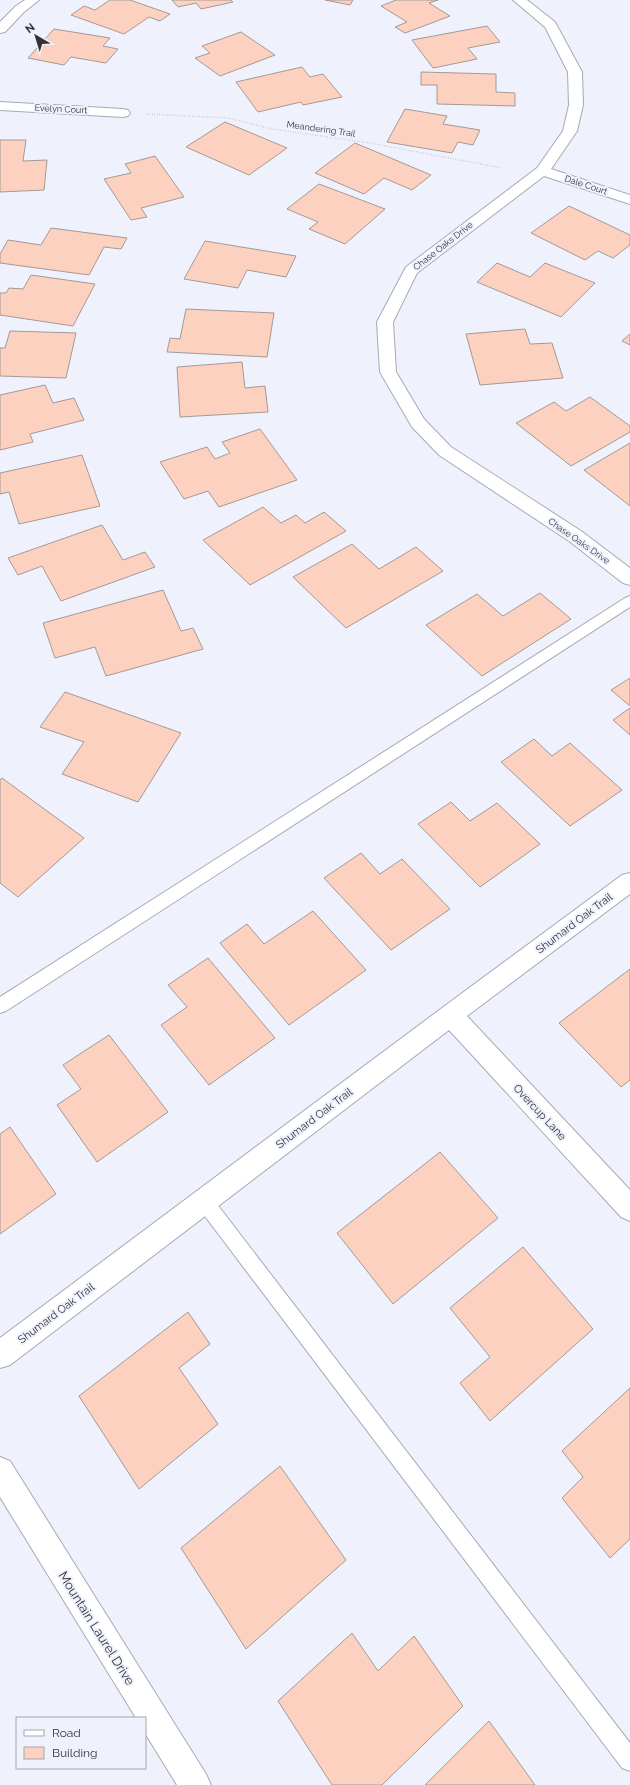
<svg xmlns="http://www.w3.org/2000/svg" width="630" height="1785" font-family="Raleway,sans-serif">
	<rect width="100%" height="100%" fill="#eff2fd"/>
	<path fill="#fcd1c0" stroke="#a59995" d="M110,0H130L170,14L160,21L149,17L124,34L71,15L84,6L95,10Z
		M172,0H231L233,2L201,9L196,3L178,7Z
		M325,0H353L350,5Z
		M396,0H438L429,3L450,16L405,33L395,27L407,22L381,6Z
		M487,26L500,42L468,48L477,59L433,68L412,40Z
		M54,29L110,38L103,46L118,49L106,63L71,57L64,65L28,58Z
		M241,32L275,55L220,76L195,58L210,53L202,46Z
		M302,67L310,77L323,74L342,97L303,105L301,102L258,112L236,82Z
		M421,72L496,74V92L515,93V106L437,104V85H421Z
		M405,109L447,116L443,124L480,130L473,145L458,142L452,153L387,142Z
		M225,122L287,148L249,175L186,147Z
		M0,140H26L23,161L47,160L44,190L0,192Z
		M355,143L431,175L412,190L384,178L364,194L315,173Z
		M155,156L184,197L141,208L147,217L131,220L104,179L131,173L125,164Z
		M319,184L385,209L345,244L309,229L318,222L287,209Z
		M569,206L630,235V245L613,258L598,251L585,260L531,233Z
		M51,228L127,238L121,249L104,247L89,275L0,263V254L8,240L41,245Z
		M205,241L296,256L286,277L247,270L238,288L184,279Z
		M497,263L530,277L545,263L595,283L561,317L477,282Z
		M31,275L95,284L73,326L0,315V293H6L9,288L23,289Z
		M186,309L274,313L267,357L167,352L170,338L180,339Z
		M525,329L530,344L552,343L563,378L480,385L466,334Z
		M10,331L76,333L66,378L0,376V348H5Z
		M630,334V345L622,341Z
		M242,362L245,388L265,386L268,412L180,417L177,367Z
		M45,385L53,403L74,398L84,420L30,434L33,442L0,450V395Z
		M590,397L630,426V432L571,466L516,423L554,402L566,411Z
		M260,429L297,480L219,507L208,491L184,499L160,462L207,447L215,459L230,453L222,442Z
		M630,443V506L584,470Z
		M82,455L100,506L19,524L9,492L0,494V473Z
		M263,507L281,523L296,515L305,523L324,512L346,531L250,585L203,540Z
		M102,525L123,560L145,552L155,567L61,601L42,566L18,575L8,558Z
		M352,544L379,569L416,547L443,571L346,628L293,577Z
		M163,590L181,631L193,628L203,649L106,676L95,647L55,658L43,623Z
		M540,593L571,619L482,676L426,625L477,594L503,616Z
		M630,678V706L611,690Z
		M65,692L181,733L138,802L62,774L84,742L40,727Z
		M630,708V735L613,720Z
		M534,739L552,756L570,743L622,790L570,826L501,762Z
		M2,778L84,838L18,897L0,883V780Z
		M451,802L470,821L497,803L540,844L480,887L418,824Z
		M361,853L380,874L402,859L450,909L391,950L324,878Z
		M313,911L366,970L289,1025L220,943L247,924L264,944Z
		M208,958L275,1038L209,1085L161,1025L187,1007L168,985Z
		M630,969V1080L621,1087L559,1023Z
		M109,1035L168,1112L97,1162L57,1105L81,1089L63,1065Z
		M10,1127L56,1194L0,1234V1134Z
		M440,1152L498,1218L393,1304L337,1233Z
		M523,1247L593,1329L490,1421L460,1383L490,1357L450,1308Z
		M188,1312L210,1344L179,1368L218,1424L139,1489L79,1396Z
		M630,1388V1539L610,1558L562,1498L583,1477L562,1451Z
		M280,1466L346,1560L246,1649L181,1548Z
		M352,1633L378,1671L414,1636L463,1706L382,1785H332L278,1701Z
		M489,1721L535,1785H425Z"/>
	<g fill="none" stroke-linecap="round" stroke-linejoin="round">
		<defs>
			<path id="lane" d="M630,596V607L6,1011L0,1013V997L625,598Z
				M204,1193L210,1195L630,1743V1771L622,1768L198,1207L195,1201L198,1195Z"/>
			<path id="street" d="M25,0H39L24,12L5,32L0,33V22L16,6Z
				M513,0H527L555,22L582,72L583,105L577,131L551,169L630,195V204L544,176L417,273L393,322L396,372L424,419L451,447L581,531L630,568V585L623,583L569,541L439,455L412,427L380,372L377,322L406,267L537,168L563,131L569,105L568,72L545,27Z
				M0,102L123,109L128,110L130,113L128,116L123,117L0,110Z
				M630,873V894L467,1016L630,1190V1221L621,1217L449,1030L10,1365L0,1368V1338L442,1008L622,875Z
				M0,1457L10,1461L206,1774L211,1785H177L145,1733V1718H136L0,1497Z"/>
		</defs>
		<use href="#lane" stroke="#a7a9b4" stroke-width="2"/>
		<use href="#street" stroke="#a7a9b4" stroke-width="2"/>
		<path stroke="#abadb5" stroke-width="1.5" stroke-dasharray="0.5 2" stroke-linecap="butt" d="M147,114L228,118L272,129L370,143L502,168"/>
		<use href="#lane" fill="#fff" fill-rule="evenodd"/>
		<use href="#street" fill="#fff" fill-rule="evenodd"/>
	</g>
	<g text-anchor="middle" stroke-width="4" stroke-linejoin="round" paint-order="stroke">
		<g font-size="9" fill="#323337" stroke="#eff2fd">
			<text transform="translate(61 109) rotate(3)" y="3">Evelyn Court</text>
			<text transform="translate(321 129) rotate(8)" y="3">Meandering Trail</text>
			<text transform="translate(586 185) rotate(18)" y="3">Dale Court</text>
			<text transform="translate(443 246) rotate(-38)" y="3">Chase Oaks Drive</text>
			<text transform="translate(579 541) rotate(35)" y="3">Chase Oaks Drive</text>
		</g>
		<g font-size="11" fill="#323337" stroke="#eff2fd">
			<text transform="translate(574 923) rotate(-37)" y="4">Shumard Oak Trail</text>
			<text transform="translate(540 1112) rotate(47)" y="4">Overcup Lane</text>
			<text transform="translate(314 1118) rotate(-37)" y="4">Shumard Oak Trail</text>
			<text transform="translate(56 1313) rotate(-37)" y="4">Shumard Oak Trail</text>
		</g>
		<g font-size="13" fill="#323337" stroke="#eff2fd">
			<text transform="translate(97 1628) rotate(58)" y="5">Mountain Laurel Drive</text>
		</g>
	</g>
	<rect x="16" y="1717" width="130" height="52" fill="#eff2fd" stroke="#a3a6ae"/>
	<rect x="24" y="1730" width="20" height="6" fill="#ffffff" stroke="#a3a6ae"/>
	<text x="52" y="1737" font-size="12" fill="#323337">Road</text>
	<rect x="24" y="1747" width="20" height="12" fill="#fcd1c0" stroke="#a3a6ae"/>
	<text x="52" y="1757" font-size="12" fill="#323337">Building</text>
	<g transform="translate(36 36) rotate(322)" stroke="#eff2fd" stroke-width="3" paint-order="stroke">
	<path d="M0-3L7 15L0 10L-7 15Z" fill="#323337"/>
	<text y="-6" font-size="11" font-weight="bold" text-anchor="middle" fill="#323337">N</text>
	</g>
</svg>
